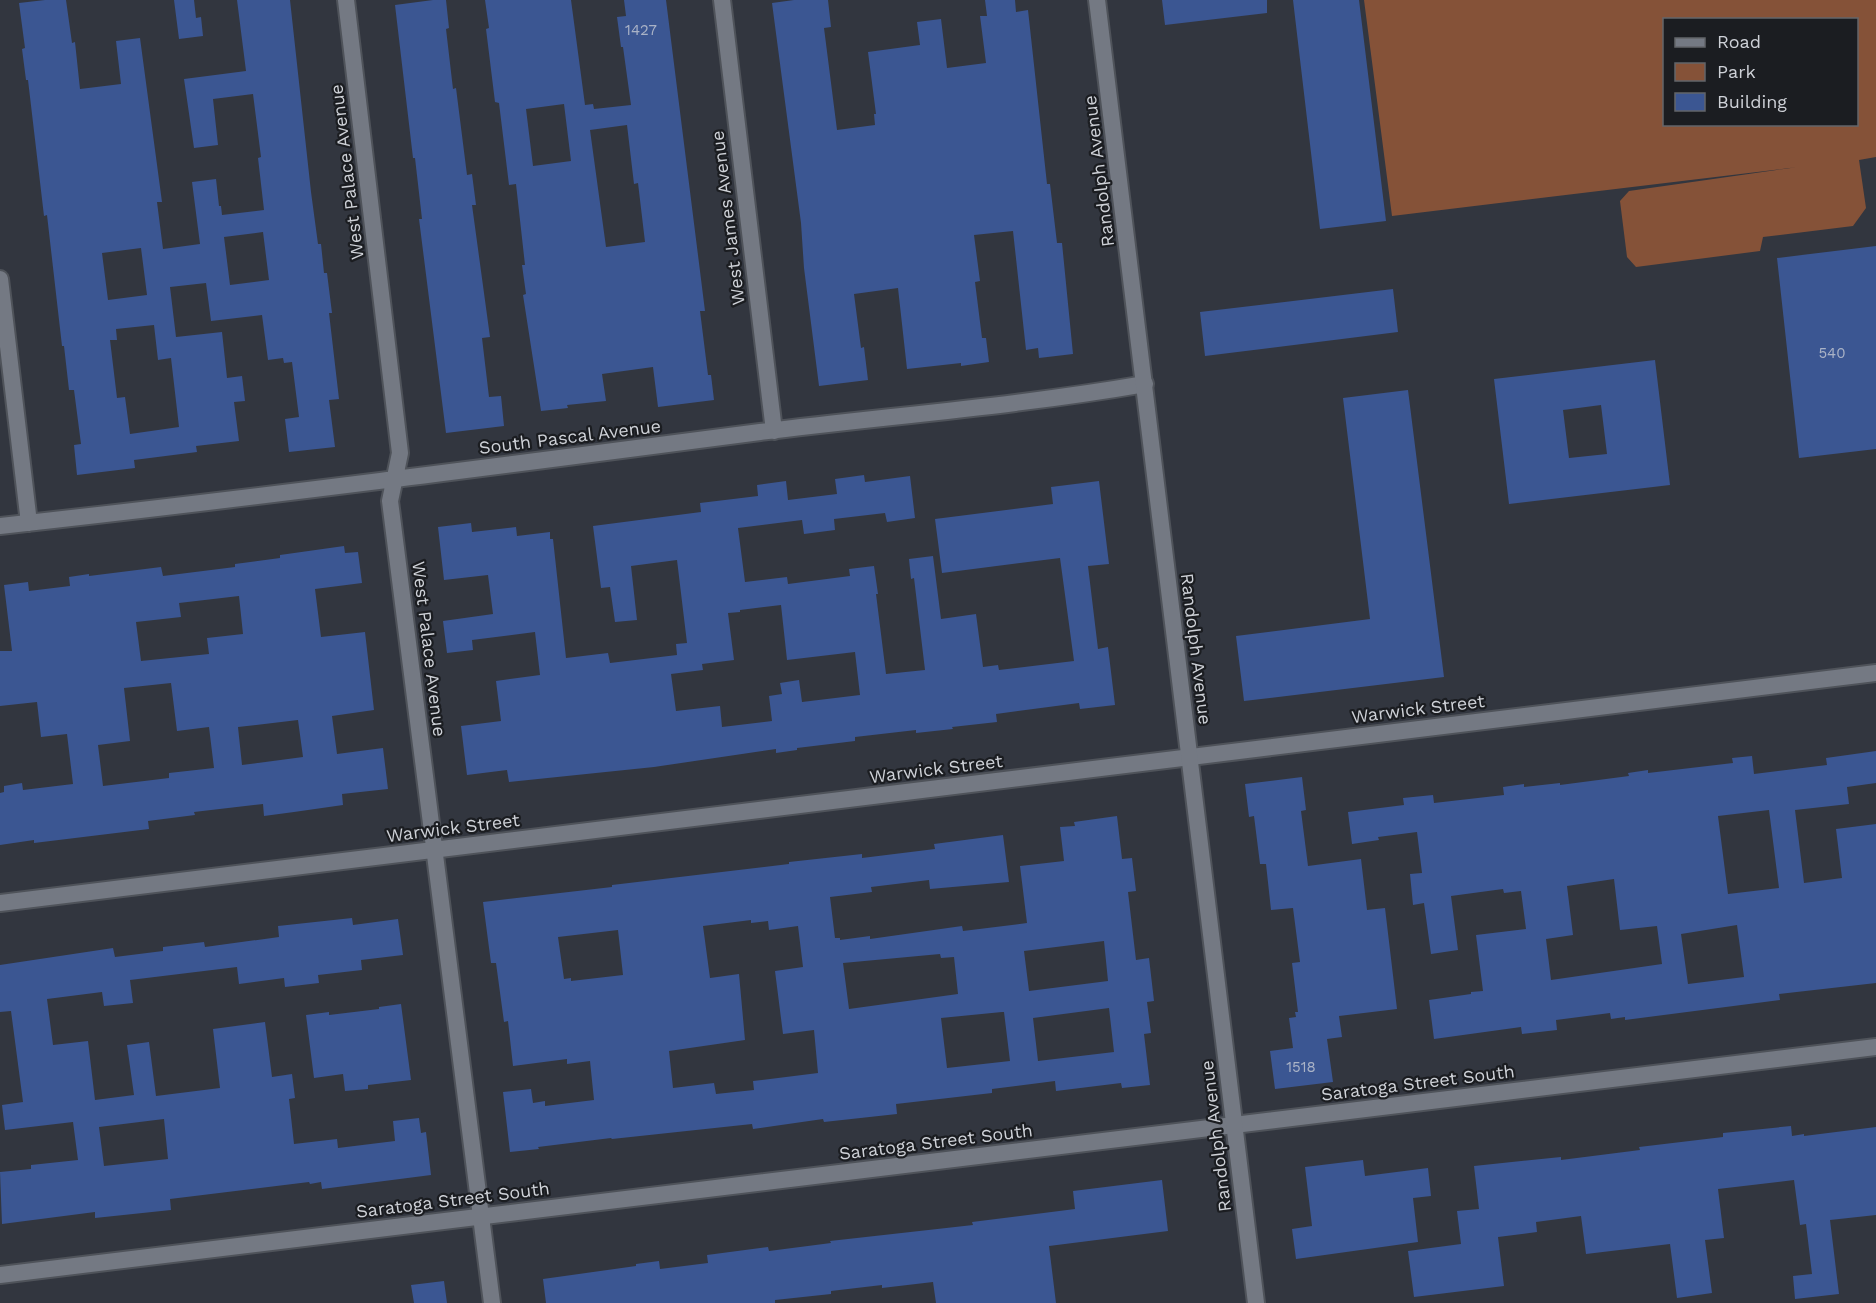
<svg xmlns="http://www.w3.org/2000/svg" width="1876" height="1303" font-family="'Work Sans',sans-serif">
	<rect width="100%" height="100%" fill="#32363f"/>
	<path fill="#855238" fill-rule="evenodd" d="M1364,0H1876V157L1859,160L1866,208L1853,226L1763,237L1760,251L1636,267L1627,257L1620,201L1629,191L1798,167L1392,216ZM1664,20H1856V124H1664Z"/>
	<path fill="#3b5692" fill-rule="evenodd" d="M45,0H66L72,43L75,42L80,89L121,84L116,41L140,38L162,202H157L163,249L200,244L192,182L216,179L219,206H221L222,215L264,210L258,158L261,157L253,94L213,99L218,145L194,148L184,79L246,71L237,0H290L311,192L318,244H321L324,273H327L332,313H329L339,399L329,400L335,447L289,452L285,419L299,417L292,362L284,363L283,358L268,360L262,315L211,321L206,283L170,287L176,337L222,332L227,378L242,376L245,401L234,402L239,441L196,446L197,452L134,460L135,468L77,475L74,445L81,444L74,390H69L64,346H62L47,215L44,216L28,80H26L22,49L25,48L19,3ZM263,232L269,280L230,285L224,237ZM141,248L147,295L108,300L102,253ZM154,325L158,360L171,358L179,427L130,434L125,397L117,398L110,340H117L116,329Z
		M174,0H194L196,18L201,17L203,36L179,39Z
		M433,0H446L449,28L446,29L453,89L456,88L467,175L472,174L476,205H472L490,337L482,338L489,397L501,396L504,426L446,433L419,219H422L415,158H413L395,5Z
		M485,0H571L585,105L593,104L594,109L631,105L623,47H621L617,17L626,16L624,0H666L705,311H700L708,375H711L714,400L658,407L653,367L602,374L606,401L567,405L568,408L541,411L523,295L526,294L522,265H525L516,184L509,185L499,103L495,102L486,29L489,28ZM564,104L571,161L533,166L526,109ZM627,125L634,184L638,183L645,242L606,247L590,130Z
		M794,0H828L831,27L824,28L837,130L875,125L874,114H876L868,52L920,45L917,22L941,19L947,68L986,63L980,16H987L985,0H1015L1016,12L1028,10L1047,184H1050L1057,243H1062L1073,354L1039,358L1038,348L1026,350L1013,231L974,235L980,281L975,282L982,338H986L989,362L961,366V363L907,369L898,288L854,294L861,348L864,347L868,380L819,386L804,268L801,223L772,3Z
		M1162,0H1267V13L1165,25Z
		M1293,0H1359L1386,221L1320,229Z
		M1876,246V449L1799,458L1777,258Z
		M1393,289L1398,332L1205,356L1200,312Z
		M1655,360L1670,485L1509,504L1494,379ZM1601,405L1607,454L1569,458L1563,410Z
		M1408,390L1444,677L1244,701L1236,636L1370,619L1343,398Z
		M864,475L865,482L910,476L915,518L887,522L885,513L834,519L835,530L804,534L802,520L738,528L745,582L787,577L788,584L850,576L849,569L874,566L878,594H876L886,674L925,670L914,578L911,579L909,559L933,556L941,619L976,614L983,667L998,665L999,670L1074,661L1060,558L942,573L935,519L1053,504L1051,487L1099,481L1109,564L1088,566L1098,649L1108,647L1115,705L1080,709L1079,703L996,714L997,722L952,727L953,729L916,733V730L855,737V741L797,748V750L776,753V749L654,767L509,782L507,770L467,775L461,726L501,721L496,681L540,675L535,632L472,640L473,650L447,653L443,621L493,614L488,575L444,580L438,527L471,523L472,532L516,527L517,536L550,532V539H553L566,658L608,653L610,663L677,655L676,644L687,643L677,560L631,566L637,620L615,622L610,587L601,588L593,526L701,512L700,503L758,496L757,485L786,481L788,500L837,494L835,479ZM781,605L787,660L855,652L860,695L802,702L799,680L780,683L782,694L769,696L772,721L722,727L720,706L676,711L671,674L703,670L702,664L734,660L728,613L740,612V610Z
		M344,546L345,553L358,552L362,583L315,589L321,637L365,632L374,710L332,716L337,754L383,748L388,789L342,794L343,805L294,812L264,816L263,804L194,812L195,815L148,821L149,829L34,843V840L0,845V793L4,792V786L22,783L23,790L73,784L67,734L41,737L37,702L0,706V651H12L4,585L28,582L29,591L70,586L69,577L89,574V576L161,567L163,576L235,567V564L280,558V555ZM239,596L243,634L207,638L209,654L141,661L136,622L181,617L179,603ZM171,683L177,731L209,727L214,768L169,773V778L103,786L98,745L130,741L124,688ZM298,720L303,757L242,765L238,727Z
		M1876,751V783L1847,787L1849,804L1795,810L1804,883L1842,878L1836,829L1876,824V983L1779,994L1780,1000L1625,1020V1017L1611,1019L1610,1013L1556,1020L1557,1030L1522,1034L1521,1027L1434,1039L1429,1000L1471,994V992L1483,991L1476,935L1526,929L1521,891L1504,893L1503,889L1451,896L1458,950L1431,954L1424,903L1413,905L1410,874L1422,873L1417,832L1378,837L1379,840L1352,844L1348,812L1404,805L1403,798L1433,795L1434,803L1504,795L1503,787L1524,784V787L1560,783V785L1629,776L1628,773L1648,770V773L1733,763L1732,758L1752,756L1754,774L1827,765L1826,758ZM1769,810L1779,888L1728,894L1718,816ZM1614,879L1620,930L1657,926L1662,964L1551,980L1546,939L1573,935L1567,886ZM1737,925L1744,977L1688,984L1681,934Z
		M1302,777L1306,810L1301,811L1308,866L1361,859L1367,910L1385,908L1397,1009L1339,1016L1342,1037L1327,1039L1333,1082L1275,1089L1270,1051L1293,1048L1289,1018L1296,1017L1295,1012H1298L1292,963L1300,962L1293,908L1271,910L1266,864H1260L1254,816L1249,817L1245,784Z
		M1117,816L1122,859L1132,858L1136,891L1128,892L1136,960L1149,958L1154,1001L1147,1002L1151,1033L1144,1034L1150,1085L1122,1088L1121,1083L1056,1091L1055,1081L992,1089V1093L896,1104L897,1114L824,1122L823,1119L753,1129L752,1124L612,1139L611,1138L538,1147L539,1149L510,1152L503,1092L531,1089L533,1103L545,1101V1106L594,1100L590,1061L567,1064V1059L513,1066L508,1021L504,1022L496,963H491L483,902L612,887V885L789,864V862L862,854V858L935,849L934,844L1003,835L1009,882L930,889L929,880L871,887L872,892L830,897L835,938H840V940L870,936V939L962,926L963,931L1027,923L1020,866L1064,861L1060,827L1075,826L1074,822ZM751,920V923L768,921L769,930L798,926L803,967L775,971L783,1034L814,1030L818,1073L753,1081L754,1090L716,1094L714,1083L673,1088L669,1051L745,1040L739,974L710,978L703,926ZM618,930L623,975L571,981V978L564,979L558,937ZM1104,941L1108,981L1029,991L1024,951ZM940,954L941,958L954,957L958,994L849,1009L843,963ZM1109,1008L1114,1052L1038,1061L1033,1018ZM1002,1012H1004L1010,1061L947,1068L941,1018Z
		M352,918L353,925L398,919L403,955L361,960L362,970L318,975L319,983L285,987L284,978L239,984L237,967L130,980L133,1003L104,1006L102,992L47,999L53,1045L88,1041L95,1100L134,1095L127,1045L149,1042L156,1096L220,1088L213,1029L265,1022L272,1077L292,1074L295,1098L289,1099L294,1144L337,1139L338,1148L395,1141L393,1121L419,1118L421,1133L426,1132L431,1175L322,1189L321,1182L310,1184L309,1182L170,1199L171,1210L95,1218V1212L2,1224L0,1172L31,1169V1165L78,1160L73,1122L5,1130L2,1105L23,1102L11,1011L0,1012V965L113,948L115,957L163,951V947L204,942L205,947L279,937L278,926ZM164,1119L168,1159L104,1166L99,1127Z
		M401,1004L411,1080L368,1085V1089L345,1091L343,1074L314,1078L306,1015L329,1012V1015L379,1009V1007Z
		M1791,1126L1792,1136L1804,1134V1136L1876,1127V1215L1830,1220L1839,1294L1795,1299L1793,1276L1812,1274L1806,1224L1800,1225L1794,1180L1718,1189L1724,1238L1705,1240L1712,1293L1677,1298L1670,1244L1586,1254L1581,1216L1536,1222L1537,1232L1498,1237L1504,1286L1414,1297L1408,1251L1461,1244L1457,1211L1479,1209L1474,1166L1561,1157V1160L1640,1150L1639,1147L1723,1137V1133Z
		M1363,1160L1365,1176L1428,1168L1431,1196L1413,1198L1418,1242L1296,1259L1292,1229L1312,1226L1305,1167Z
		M1162,1180L1168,1231L1049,1246L1056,1303H936L933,1282L882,1288V1285L831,1291V1294L775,1300V1303H546L543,1279L636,1266V1264L659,1261L660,1269L708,1263L707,1255L768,1247L769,1251L831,1243L830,1241L973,1225L972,1222L1075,1209L1073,1191Z
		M444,1281L447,1303H414L411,1285Z"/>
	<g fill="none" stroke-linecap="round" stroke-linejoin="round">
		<defs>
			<path id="minor" d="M346,0L400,453L390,501L492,1303
				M722,0L774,431
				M0,279L29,523
				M0,526C254,498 507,465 760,432C888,416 1018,406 1145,384
				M0,903L1876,673
				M0,1275L1876,1047"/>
			<path id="secondary" d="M1097,0L1256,1303"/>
		</defs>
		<use href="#minor" stroke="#4f535a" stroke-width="20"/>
		<use href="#secondary" stroke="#4f535a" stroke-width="20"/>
		<use href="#minor" stroke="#747983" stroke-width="16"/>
		<use href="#secondary" stroke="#747983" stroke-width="16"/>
	</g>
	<g text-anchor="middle" stroke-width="4.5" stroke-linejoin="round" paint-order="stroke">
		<g font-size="15" fill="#a9b2c6">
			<text x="641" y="35">1427</text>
			<text x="1832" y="358">540</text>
			<text x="1301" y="1072">1518</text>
		</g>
		<g font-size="18" fill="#ced1d7" stroke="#1b1d21">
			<text transform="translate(1099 171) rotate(-97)" y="6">Randolph Avenue</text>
			<text transform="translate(347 172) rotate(-97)" y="6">West Palace Avenue</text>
			<text transform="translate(728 218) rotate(-97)" y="6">West James Avenue</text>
			<text transform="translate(570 437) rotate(-7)" y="6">South Pascal Avenue</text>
			<text transform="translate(429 649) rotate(83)" y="6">West Palace Avenue</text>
			<text transform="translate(1196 649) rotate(83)" y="6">Randolph Avenue</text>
			<text transform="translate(1418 709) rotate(-7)" y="6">Warwick Street</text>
			<text transform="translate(936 769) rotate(-7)" y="6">Warwick Street</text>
			<text transform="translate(453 828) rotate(-7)" y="6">Warwick Street</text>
			<text transform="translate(1418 1083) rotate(-7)" y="6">Saratoga Street South</text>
			<text transform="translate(1216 1136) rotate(-97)" y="6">Randolph Avenue</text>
			<text transform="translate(936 1142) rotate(-7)" y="6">Saratoga Street South</text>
			<text transform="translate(453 1200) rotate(-7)" y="6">Saratoga Street South</text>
		</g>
	</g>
	<rect x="1663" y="18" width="195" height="108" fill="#1b1d21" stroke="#63656a" stroke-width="1.5"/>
	<rect x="1675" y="38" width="30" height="9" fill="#747983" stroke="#63656a" stroke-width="1.5"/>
	<text x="1717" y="48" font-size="18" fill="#ced1d7">Road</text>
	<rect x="1675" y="63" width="30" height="18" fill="#855238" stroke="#63656a" stroke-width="1.5"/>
	<text x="1717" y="78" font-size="18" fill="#ced1d7">Park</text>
	<rect x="1675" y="93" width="30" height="18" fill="#3b5692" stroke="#63656a" stroke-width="1.5"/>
	<text x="1717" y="108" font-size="18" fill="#ced1d7">Building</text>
</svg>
